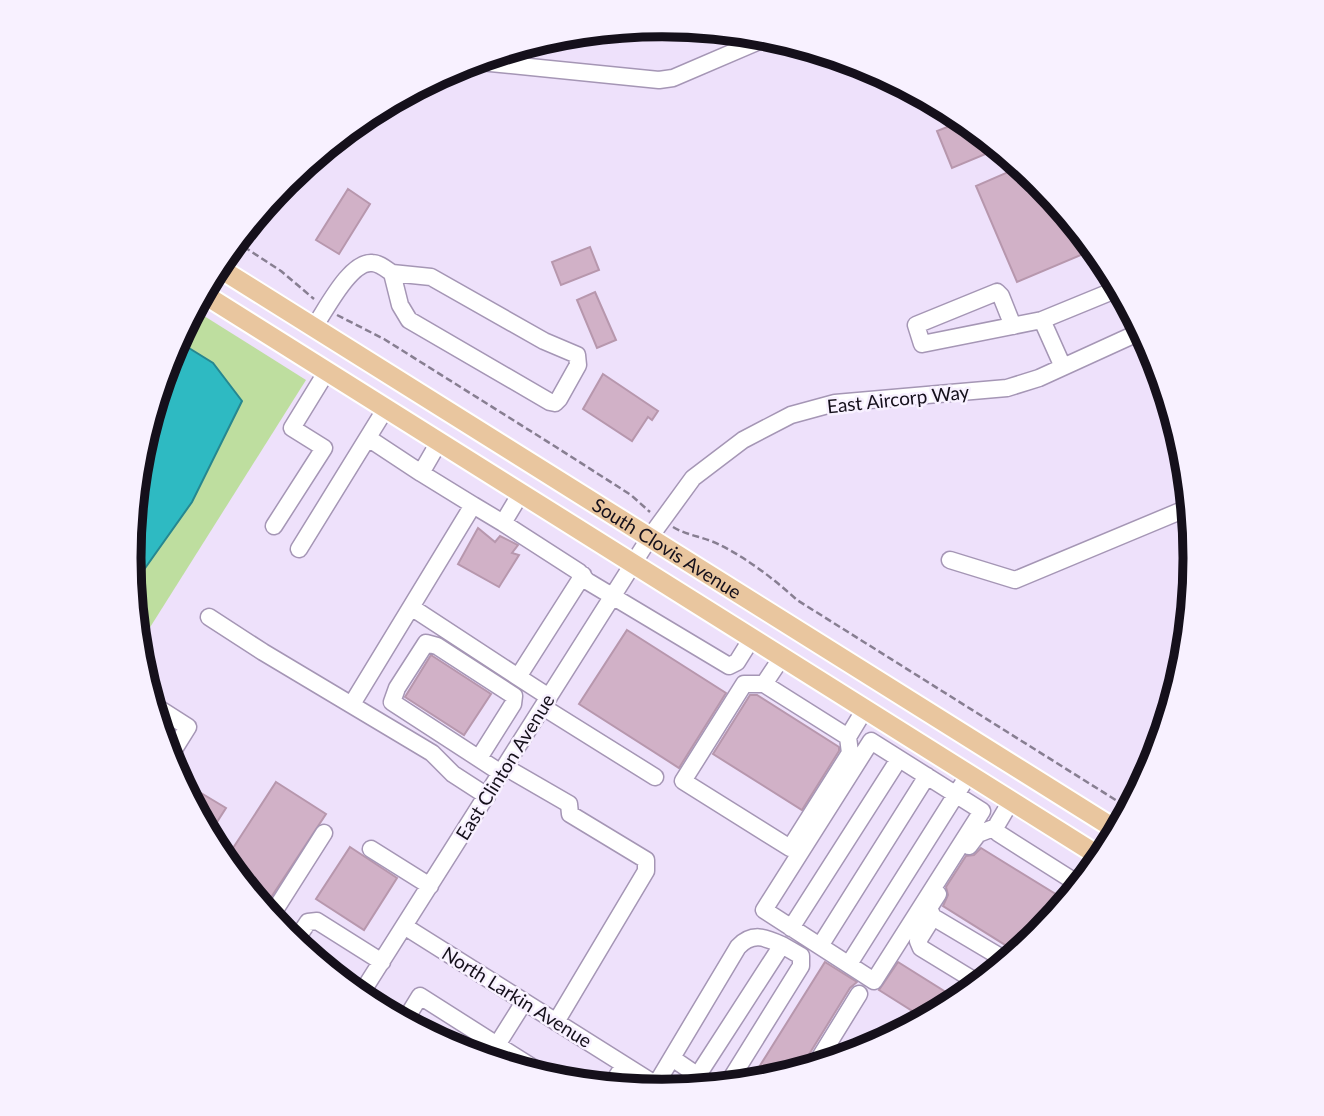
<svg xmlns="http://www.w3.org/2000/svg" width="1324" height="1116" font-family="Lato,sans-serif">
	<rect width="100%" height="100%" fill="#eee1fb"/>
	<path fill="#bede9f" d="M193,309L306,380L137,648L129,558L139,454L169,353Z"/>
	<path fill="#2ebac2" stroke="#268790" stroke-width="2" d="M176,340L213,363L242,401L192,502L131,588L129,558L139,454L169,353Z"/>
	<path fill="#d1b1c7" stroke="#b797ad" stroke-width="2" d="M965,120L1000,148L952,168L937,131Z
		M1022,166L1040,181L1095,249L1017,282L976,186Z
		M348,189L370,204L339,254L316,240Z
		M590,247L599,270L561,285L552,262Z
		M595,292L616,340L597,348L577,300Z
		M603,374L658,411L652,420L648,417L632,441L583,409Z
		M478,528L495,542L500,536L518,545L512,553L519,555L499,587L458,564Z
		M627,630L726,693L679,768L579,704Z
		M431,655L491,694L464,735L405,697Z
		M750,695H757L839,747V751L802,810L713,754Z
		M276,782L326,814L264,908L224,862Z
		M201,793L226,808L208,836L193,806Z
		M350,847L397,878L364,930L316,899Z
		M981,848L1067,901L1039,936L1018,953L943,906L948,895L946,887L966,856L974,855Z
		M825,962L857,982L850,988L805,1061L802,1070L766,1081L749,1083Z
		M898,962L960,1001L925,1019L879,990Z"/>
	<g fill="none" stroke-linecap="round" stroke-linejoin="round">
		<defs>
			<path id="minor" d="M470,61L659,80L673,78L771,36
				M1013,326L1001,296L997,292L916,325L922,344L1042,320
				M314,327C326,310 350,261 372,263C379,263 386,269 392,273L400,305L409,320L550,402L555,403L559,399L578,365L577,355L544,341L431,277L392,273
				M1063,367L1042,320L1120,288
				M368,438L421,473
				M439,442L421,473L473,505
				M503,523L579,572L587,581L729,666L737,662L752,638
				M274,526L324,448L292,428L327,371
				M299,549L386,408
				M950,560L1015,580L1190,507
				M411,607L518,677
				M209,617L263,652L432,753L453,774L487,796
				M782,657L764,684L848,737L865,709
				M764,684H744L683,781L790,848L850,753L848,737
				M549,697L518,677L583,575
				M152,704L188,727L168,759
				M352,704L473,505L503,523L521,493
				M543,707L655,777
				M871,741L982,811L874,981L764,910Z
				M479,758L513,704L514,696L437,646L426,643L397,688L392,702L395,704L501,773
				M505,767L569,804L570,814L646,860V871L556,1022
				M1011,801L998,823L996,827L998,833L1080,885
				M969,846L978,834L996,827
				M371,849L430,886
				M938,894L929,908L933,917L1007,961
				M933,917L918,941L921,948L980,984
				M270,918L324,833
				M404,926L666,1091
				M791,928L899,759
				M294,943L308,922L317,921L382,962
				M820,946L927,776
				M849,964L969,774
				M359,997L650,537L693,478L743,440L791,415L835,403L1007,388L1039,378L1142,331
				M524,1002L497,1045L551,1079
				M404,1022L420,996L497,1045
				M876,1046L877,1044
				M672,1058L713,1086
				M814,1067L859,994
				M698,1075L782,945L801,956V966L727,1085
				M611,1086L624,1065
				M652,1091L738,947C752,932 765,937 782,945"/>
			<g id="major">
				<path id="s1" d="M216,266L1118,831"/>
				<path d="M202,293L1102,858"/>
			</g>
		</defs>
		<use href="#minor" stroke="#a596b5" stroke-width="19"/>
		<use href="#major" stroke="#fff" stroke-width="23"/>
		<path stroke="#877e91" stroke-width="2.5" stroke-dasharray="7 3.5" stroke-linecap="butt" d="M235,241L281,271L314,299
			M337,315L384,339L556,447L631,495L650,512
			M673,527C688,536 705,537 720,545C748,559 774,579 797,600L1130,809"/>
		<use href="#minor" stroke="#fff" stroke-width="16"/>
		<use href="#major" stroke="#e9c69f" stroke-width="19"/>
	</g>
	<g text-anchor="middle" stroke-width="5" stroke-linejoin="round" paint-order="stroke">
		<g font-size="19" fill="#15101b" stroke="#f8f1ff">
			<text transform="translate(898 399) rotate(-6)" y="7">East Aircorp Way</text>
			<text dy="7" stroke="none"><textPath href="#s1" startOffset="532">South Clovis Avenue</textPath></text>
			<text transform="translate(505 767) rotate(-58)" y="7">East Clinton Avenue</text>
			<text transform="translate(517 997) rotate(32)" y="7">North Larkin Avenue</text>
		</g>
	</g>
	<path d="M0 0H1324V1116H0ZM141 558a521 521 0 1 1 1042 0a521 521 0 1 1-1042 0Z" fill="#f8f1ff" fill-rule="evenodd"/>
	<path fill="none" stroke="#15101b" stroke-width="9" d="M141 558a521 521 0 1 1 1042 0a521 521 0 1 1-1042 0Z"/>
</svg>
